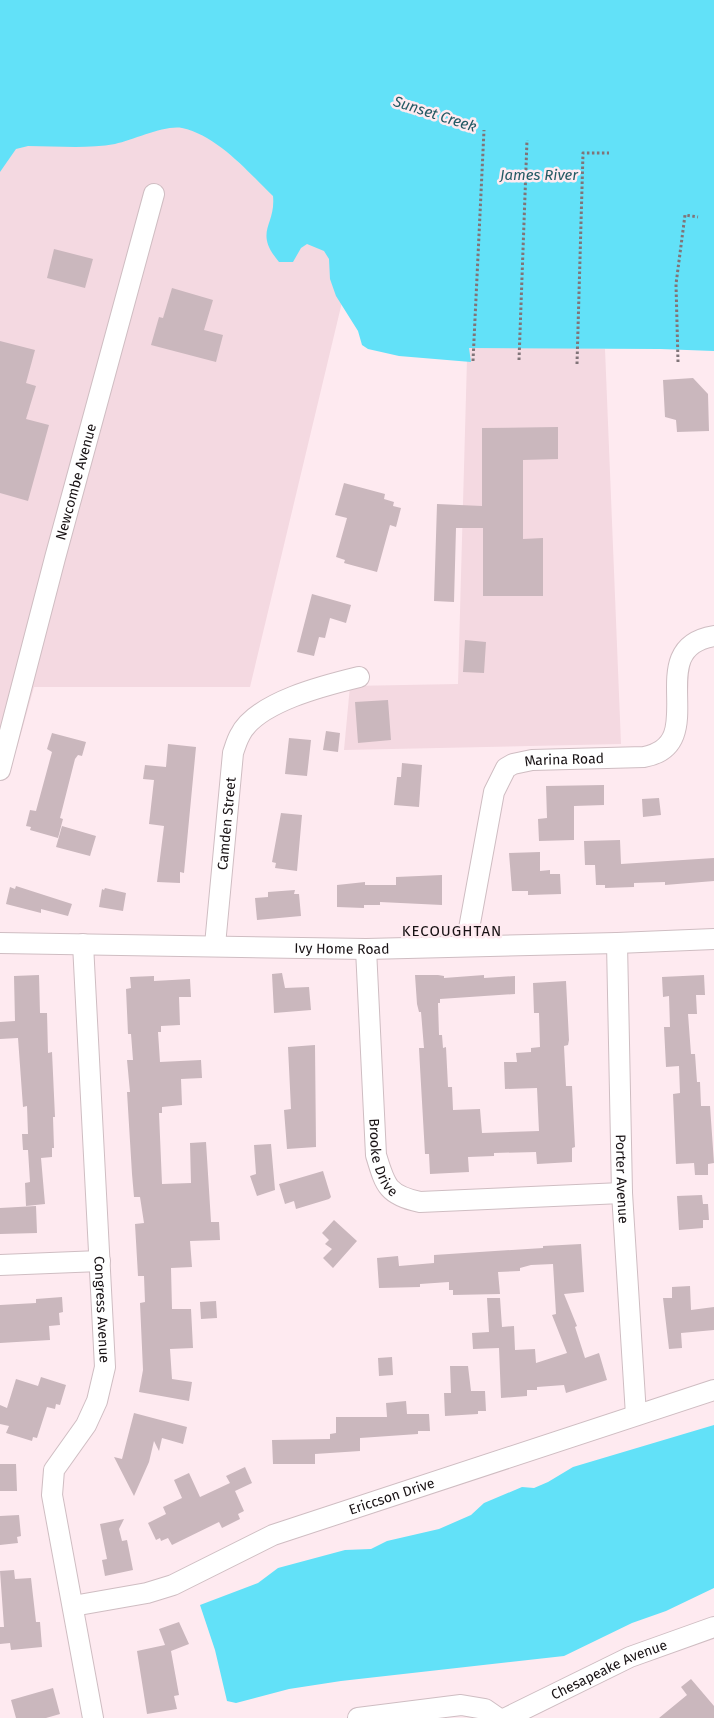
<svg xmlns="http://www.w3.org/2000/svg" width="714" height="1718" font-family="'Fira Sans',sans-serif">
	<rect width="100%" height="100%" fill="#feeaf0"/>
	<path fill="#f4d9e1" d="M195,123L329,244L343,298L250,687H34L17,748H0V139Z
		M465,344L605,349L621,744L344,750L350,686L458,684L467,359Z"/>
	<path fill="#62e1f8" d="M0,0H714V351L660,349L469,348L471,362L399,356L368,349L362,345L358,331L336,296L330,279L329,259L324,251L307,244L301,248L293,262H279C253,231 276,226 273,196C247,171 218,136 182,128C164,125 134,140 115,144C87,149 56,146 28,146L16,149L0,172Z
		M714,1425V1588L666,1611L632,1623L564,1656L341,1681L289,1689L236,1703L227,1701L215,1650L200,1605L258,1583L278,1568L345,1550L371,1549L387,1541L439,1529L471,1515L484,1503L522,1487L534,1488L548,1482L573,1467Z"/>
	<path fill="#cab7bd" d="M54,249L93,259L85,288L47,278Z
		M172,288L213,300L204,330L223,335L216,362L151,345L159,317L163,318Z
		M0,341L35,350L26,383L36,386L26,419L49,425L28,501L0,493Z
		M693,378L708,394L709,431L677,432L676,420L665,417L663,380Z
		M558,427V459L523,460V539L543,538V596H483V528H456L454,602L434,601L437,504L482,506V428Z
		M344,483L385,494L384,499L394,502L393,506L401,508L396,527L390,525L377,572L344,563L345,560L336,557L347,518L335,515Z
		M312,594L351,605L346,623L330,618L325,638L319,637L314,656L297,652Z
		M465,640L486,642L484,673L463,672Z
		M388,700L391,740L358,743L355,702Z
		M326,731L340,733L338,752L323,750Z
		M52,733L86,742L82,756L78,755L75,759L60,818L63,819L58,838L30,830L31,827L26,826L30,810L36,811L52,752L47,749Z
		M289,738L311,740L307,776L285,774Z
		M168,744L196,747L184,873L180,872V883L157,882L164,826L149,824L154,780L143,779L145,765L166,767Z
		M402,763L422,765L419,807L394,805L397,777H401Z
		M604,785V805L574,806V840L539,841L538,819L547,818L546,786Z
		M659,798L661,815L643,817L642,799Z
		M281,813L302,815L297,871L275,868L276,863L272,862Z
		M62,826L96,836L90,856L56,847Z
		M620,840L621,864L714,858V881L665,885V882L634,883V887L605,888V885H596L595,865H585L584,841Z
		M540,852V871L550,870V874H560L561,894L528,895V891H512L509,853Z
		M442,875V905L380,902V905H364V908L337,907V885L365,882V885H396V877Z
		M16,886L72,904L68,916L41,909V913L6,904L10,887L15,889Z
		M105,888L126,893L123,911L99,907L102,889L104,890Z
		M295,890L294,894H299L301,916L257,920L255,898L268,897V892Z
		M282,973L285,988L309,987L311,1010L274,1013L272,974Z
		M39,975L40,1013H47L48,1053L52,1052L55,1117H53L54,1148H52V1157L41,1158L45,1204L26,1206L25,1183L30,1182L28,1150H23L22,1134H28L27,1106L23,1107L18,1038L0,1039V1022L15,1021L14,976Z
		M415,975H438L444,976V978L484,975V978L515,976V994L440,999V1003H438L439,1035H442L443,1048L446,1047L448,1087H452L453,1110L480,1109L482,1133L539,1131L537,1088L505,1089L504,1062H517L516,1053L531,1052V1048L540,1047L539,1013H534L533,983L566,981L569,1040L568,1045L564,1046L566,1086H572L575,1147L572,1148V1162L537,1164L536,1152L494,1153V1156L468,1157L469,1172L430,1174L429,1154H425L420,1067L419,1048H424L421,1012H419L417,1004Z
		M704,975L705,995H696L697,1014H688L691,1054H695L697,1082H700L701,1106H710L714,1163L708,1164V1175H695L694,1163L676,1164L673,1094L680,1093L679,1066L666,1067L664,1027H670L669,996L663,997L662,977Z
		M154,976V981L190,979L191,997H179L180,1025L161,1026V1032H158L160,1062L201,1060L202,1078L181,1079L182,1105L162,1107V1113H159L162,1184L191,1183L190,1143L206,1142L211,1222H219L220,1240L190,1241L192,1267L171,1268L172,1309H191L193,1348L170,1349L172,1379L192,1382L189,1401L139,1392L143,1370L140,1303L145,1302L144,1276H138L135,1224L144,1223L140,1197H134L132,1174L127,1092H130L127,1060H133L131,1034H128L126,989L131,988L130,977Z
		M315,1045L316,1147L287,1149L284,1110L291,1109L288,1047Z
		M271,1144L275,1190L257,1196L250,1176L256,1174L254,1145Z
		M323,1171L331,1197L329,1199L296,1209L294,1201L285,1204L279,1184Z
		M702,1195L703,1204H708L709,1220H703V1228L679,1230L677,1196Z
		M36,1206L37,1233L0,1234V1208Z
		M334,1220L357,1241L333,1268L323,1258L332,1249L325,1244L329,1240L322,1233Z
		M581,1244L584,1292L564,1294L577,1326L575,1327L585,1358L599,1353L607,1380L566,1393L564,1385L537,1387V1390H527V1396L501,1398L499,1348L473,1349L472,1333L489,1332L487,1298H500L502,1327L514,1326L515,1350L535,1349L536,1363L567,1353L552,1315L556,1314L553,1264L531,1265L520,1268V1271L498,1272L500,1294L453,1295V1290H449V1282L420,1284V1287L379,1288L377,1258L398,1256L399,1266L434,1263V1255L543,1248V1246Z
		M690,1286L691,1310L714,1307V1330L681,1333L682,1348L669,1349L663,1298H672V1287Z
		M62,1297L63,1312L59,1313L60,1325L49,1326L50,1340L0,1343V1305L36,1303V1299Z
		M216,1301L217,1318L201,1319L200,1302Z
		M392,1357L393,1375L379,1376L378,1358Z
		M450,1366H468L471,1391H485L486,1411H478V1414L445,1416L444,1393H451Z
		M41,1377L66,1385L60,1405L56,1404L55,1409L47,1407L37,1438L33,1437L32,1441L6,1433L9,1426L0,1424V1405L7,1408L16,1379L38,1386Z
		M406,1401L407,1414H429L430,1431H418V1434L360,1438V1451L315,1454V1464H273L272,1440L330,1439V1434L336,1433V1417H387L386,1403Z
		M134,1413L187,1427L183,1444L162,1438L159,1451L154,1441L149,1462L134,1496L114,1457L122,1459Z
		M0,1464H16L17,1491H0Z
		M245,1467L252,1483L235,1491L244,1511L238,1514L240,1519L222,1528L219,1522L172,1545L168,1538L161,1541L160,1538L156,1540L148,1523L166,1514L163,1507L182,1498L174,1480L189,1473L200,1497L230,1483L226,1476Z
		M19,1515L21,1536L17,1537L18,1543L0,1545V1516Z
		M124,1519L119,1529L122,1541L127,1540L133,1570L105,1576L102,1560L107,1559L100,1524Z
		M14,1570L15,1579L31,1578L36,1622H40L42,1647L11,1650L10,1643L0,1644V1627H4L0,1571Z
		M179,1622L189,1644L171,1651L179,1695L174,1696L177,1709L147,1714L137,1651L165,1645L159,1629Z
		M691,1679L714,1706V1718H659L687,1695L681,1687Z
		M53,1688L60,1714L46,1718H16L11,1700Z"/>
	<g fill="none" stroke-linecap="round" stroke-linejoin="round">
		<defs>
			<g id="street">
				<path id="s1" d="M0,770L55,558L154,194"/>
				<path id="s2" d="M0,943L366,949L617,943L714,939"/>
				<path id="s3" d="M617,943L622,1193L636,1415"/>
				<path id="s4" d="M83,944L105,1367L97,1401L86,1425L54,1470L52,1495L93,1718"/>
				<path id="s5" d="M215,945L233,753C235,747 237,740 240,735C256,702 326,685 359,677"/>
				<path id="s6" d="M466,945L494,792L506,768L513,764L532,760L644,757C714,744 639,648 714,636"/>
				<path id="s7" d="M366,949L376,1155C385,1185 387,1195 420,1202L622,1193"/>
				<path d="M0,1265L100,1261"/>
				<path id="s8" d="M73,1606L147,1593L173,1585L273,1535L714,1390"/>
				<path d="M358,1718L461,1705L485,1709L498,1718"/>
				<path id="s9" d="M506,1718L630,1657L714,1627"/>
			</g>
		</defs>
		<use href="#street" stroke="#cfbdc2" stroke-width="22"/>
		<path stroke="#807478" stroke-width="3" stroke-dasharray="2.5 2.5" stroke-linecap="butt" d="M519,360L527,140
			M473,361L484,130
			M678,362L676,284L685,215L698,217
			M577,364L583,153H609"/>
		<use href="#street" stroke="#fff" stroke-width="20"/>
	</g>
	<g text-anchor="middle" stroke-width="5" stroke-linejoin="round" paint-order="stroke">
		<g font-size="14" fill="#181214" stroke="#feeaf0">
			<text dy="5" stroke="none"><textPath href="#s1" startOffset="298">Newcombe Avenue</textPath></text>
			<text dy="5" stroke="none"><textPath href="#s6" startOffset="242">Marina Road</textPath></text>
			<text dy="5" stroke="none"><textPath href="#s5" startOffset="122">Camden Street</textPath></text>
			<text dy="5" stroke="none"><textPath href="#s2" startOffset="342">Ivy Home Road</textPath></text>
			<text dy="5" stroke="none"><textPath href="#s7" startOffset="210">Brooke Drive</textPath></text>
			<text dy="5" stroke="none"><textPath href="#s3" startOffset="236">Porter Avenue</textPath></text>
			<text dy="5" stroke="none"><textPath href="#s4" startOffset="366">Congress Avenue</textPath></text>
			<text dy="5" stroke="none"><textPath href="#s8" startOffset="339">Ericcson Drive</textPath></text>
			<text dy="5" stroke="none"><textPath href="#s9" startOffset="114">Chesapeake Avenue</textPath></text>
		</g>
		<g font-size="15" font-style="italic" fill="#245a64" stroke="#feeaf0">
			<text transform="translate(435 114) rotate(18)" y="5">Sunset Creek</text>
			<text x="539" y="180">James River</text>
		</g>
		<g font-size="15" letter-spacing="1" fill="#181214" stroke="#feeaf0">
			<text x="452" y="936">KECOUGHTAN</text>
		</g>
	</g>
</svg>
